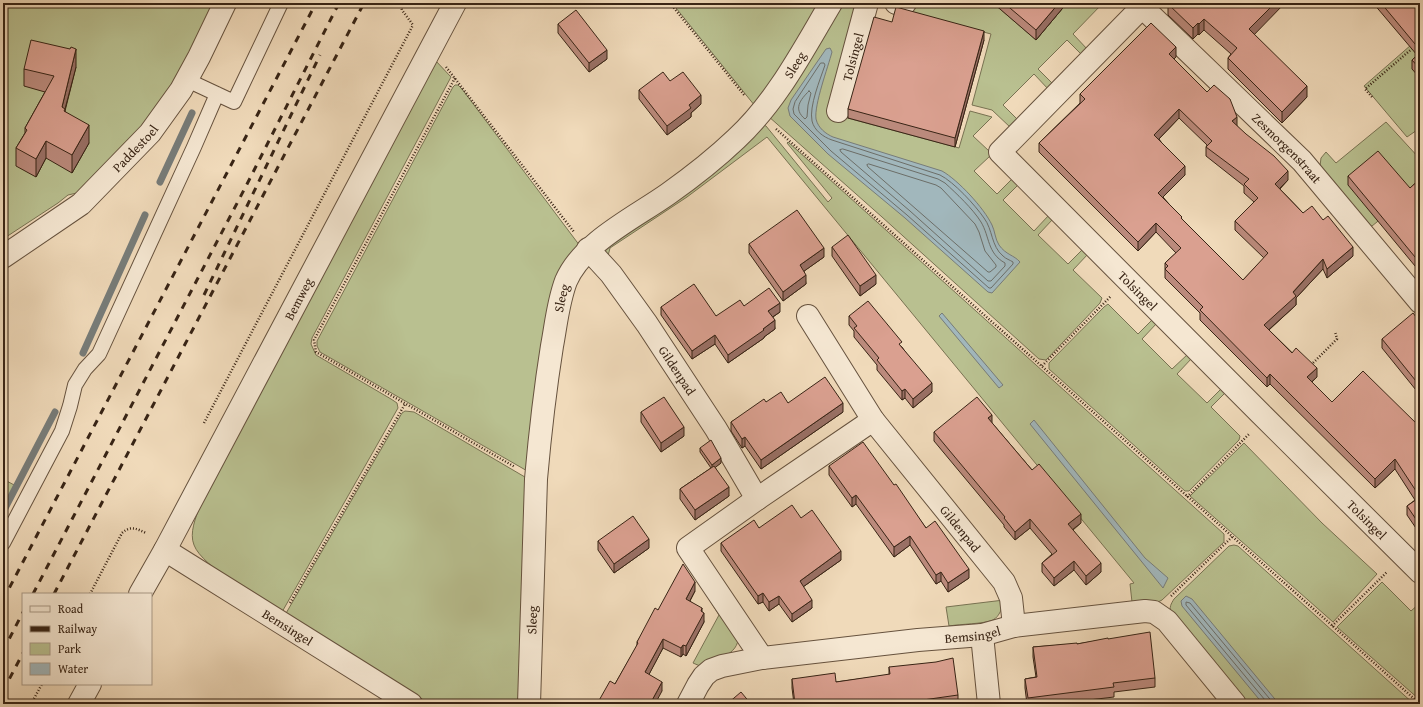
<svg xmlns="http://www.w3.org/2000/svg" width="1423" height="707" font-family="'Gentium Book Plus',serif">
	<rect width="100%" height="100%" fill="#f0daba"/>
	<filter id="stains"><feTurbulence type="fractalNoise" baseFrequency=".005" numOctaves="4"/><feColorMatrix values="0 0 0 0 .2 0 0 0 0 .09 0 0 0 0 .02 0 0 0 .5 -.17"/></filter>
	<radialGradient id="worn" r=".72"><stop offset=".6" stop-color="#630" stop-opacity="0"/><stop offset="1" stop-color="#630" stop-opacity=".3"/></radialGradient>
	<path fill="#b9c090" stroke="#787252" d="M3,3H217L201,39L154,113L113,162L81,192L68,195L58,203L3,239Z
		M672,3H822L755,106Z
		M841,3H858L829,113L959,148L970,111L992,117L973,136L989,151L990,156L974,171L997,194L1012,179L1018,185L1003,200L1034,231L1049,215L1053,219L1038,235L1068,264L1083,249L1088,254L1073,270L1102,298L1100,303L1046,360L1039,359L882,217L768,116Z
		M916,3H993L1036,40L1067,3H1103L1073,34L1088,50L1083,56L1067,40L1038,69L1054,85L1049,90L1034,74L1003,105L1019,121L1011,128L992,110L972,105L991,34L908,12Z
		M1420,32V128L1407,137L1364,86L1411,45Z
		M435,60L451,77L312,338L311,344L316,355L391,399L397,403L398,408L282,612C261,599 202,567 194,545C189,533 196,517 200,506Z
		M455,85H458L462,89L580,246L529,472L320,352L317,346V341L453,87Z
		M1386,122L1420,159V187L1372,226H1368L1320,166L1321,158L1326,152L1336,163Z
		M762,124L766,126L828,202L832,198L787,143L788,142L1224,534V542L1162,600L1158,602H1132L1130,584L1134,583L767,137L687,197L610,248L607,260L604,250Z
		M1108,304L1138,334L1153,319L1157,323L1142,339L1172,369L1188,354L1192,358L1177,374L1207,403L1222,388L1226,392L1211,407L1240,436L1239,440L1189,491H1185L1049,369V363L1104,307Z
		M405,411L414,412L530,480L523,704H430L285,615L402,413Z
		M1244,443L1322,523L1377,574L1333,622L1190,496Z
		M3,479L16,486L3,511Z
		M1234,545L1238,546L1414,704H1247L1171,613C1169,607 1171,604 1174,599L1229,546Z
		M1382,582L1411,611L1420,603V700L1337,627Z
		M709,599L718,601C722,608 738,630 738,636C740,655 713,661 700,666L693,663L719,615Z
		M1004,600C1002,608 1000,616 993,620C984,624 960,624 949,626L946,607Z"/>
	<path fill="#a1b7bc" stroke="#777c79" d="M830,48L832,52C828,67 814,105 816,119C818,128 826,134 833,137L942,171C958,180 984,208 992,225C995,231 995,239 999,245C1006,255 1014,255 1020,262L992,293L988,292L905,218L828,154L790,116L788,108L791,100L826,49Z
		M942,313L1003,385L999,388L939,316Z
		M1034,420L1145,558L1168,578L1163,588L1030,424Z
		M1186,596L1192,599L1279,704H1263L1182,606L1181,601Z"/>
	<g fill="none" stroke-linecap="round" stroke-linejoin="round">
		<path stroke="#6c6e68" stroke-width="1" d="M821,63H824L825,65C820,80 809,106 812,121C814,130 823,137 832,140L940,175C954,182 975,205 984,218C993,230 991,246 1003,256C1006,259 1010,260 1013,262V264L991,288H989L907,215L831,151L794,114L793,109L795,102Z
			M809,91L811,93L808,105L807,117L805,119C793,109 800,100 809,91Z
			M843,149L938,179L945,183C956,193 973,209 981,222C990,237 987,253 1005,263V266L991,281H988L910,211L841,152L840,150Z
			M869,164L936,185L941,188L975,224L979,232L985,251L996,265V267L990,272H988L868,167L867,165Z
			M1266,704L1265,700L1186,605V602L1190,603L1274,704"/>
		<path stroke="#777c79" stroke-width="7" d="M160,182L192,113
			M83,353L145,215
			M3,512L55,412"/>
		<defs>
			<path id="lane" d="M187,80L234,102L281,3
				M3,543L62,431L70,406L75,385L85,369L99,354L194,147L217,94"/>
			<g id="street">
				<path d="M896,3L903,5L905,3"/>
				<path id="s1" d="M1138,3L1302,161L1420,302"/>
				<path id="s2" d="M1146,3L1000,152L1261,414L1420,572"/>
				<path id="s3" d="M838,111L867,3"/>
				<path id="s4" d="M588,249L611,274L647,324L716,429L757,499"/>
				<path id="s5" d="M3,257L81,204L150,133L181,90L199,57L225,3"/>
				<path id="s6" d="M808,316L873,420L1004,582L1011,598L1014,626"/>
				<path id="s7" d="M165,550L411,704"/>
				<path id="s8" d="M140,594L165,550L455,3"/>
				<path d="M982,635L989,704"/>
				<path d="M762,658L688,548L757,499L873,420"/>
				<path d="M79,704L90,684"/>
				<path id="s9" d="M529,704L536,479C540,434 545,390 552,346C556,325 558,302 566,281C583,242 634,218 668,194C692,177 715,159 736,139C777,101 803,50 831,3"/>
				<path id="s10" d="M688,704L698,685L704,676L711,670L722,666L762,658L918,640L982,635L1014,626L1145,611L1154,612L1167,621L1235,704"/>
			</g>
		</defs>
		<use href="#lane" stroke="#66523e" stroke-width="16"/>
		<use href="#street" stroke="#66523e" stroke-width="24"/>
		<path stroke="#382415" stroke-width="2.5" stroke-dasharray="1 2" stroke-linecap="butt" d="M400,3L402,10L413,25
			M670,3L745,96
			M446,67L574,232
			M455,78L314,340L316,352L515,467
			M1372,97L1365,89L1414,47
			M776,129L1420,704
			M1311,365L1337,339L1335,331
			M1042,366L1111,296
			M204,423L413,25
			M1187,497L1250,433
			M90,594L122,533C131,525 137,529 146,533
			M1171,596L1232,537
			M290,603L405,404
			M1332,626L1387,572
			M31,704L42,684"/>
		<use href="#lane" stroke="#f5e7d2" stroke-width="14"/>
		<use href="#street" stroke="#f5e7d2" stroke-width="22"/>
		<path stroke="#382415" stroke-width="3" stroke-dasharray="7 7" stroke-linecap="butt" d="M204,295L320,55
			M33,594L245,188L339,3
			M54,594L364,3
			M3,600L316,3
			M3,651L23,612
			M3,691L23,653"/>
	</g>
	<path fill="#bb8a7c" stroke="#382415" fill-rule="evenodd" d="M993,3H1067L1036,40Z
		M1373,3H1420V78L1412,69V60L1417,55Z
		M1168,4L1255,35L1307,97L1282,123L1228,69V58L1231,54L1204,30L1199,35L1198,34L1193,39L1168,15Z
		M892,22L984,40L955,147L848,118V109Z
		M558,24L607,59L589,72L558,33Z
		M1176,57L1174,59L1288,180L1280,189L1303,213L1353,256L1327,278L1323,269L1296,298V305L1269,330L1317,377L1312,382L1332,402L1420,427V534L1407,515V506L1415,500L1395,469L1375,488L1270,384L1267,387L1200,320V313L1165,278V263L1176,253L1156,232L1138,251L1039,152V143L1080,103V94ZM1179,118L1207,145L1206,147V156L1244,186V193L1254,202L1235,221V230L1264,258L1243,280L1182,219L1163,197L1185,175L1159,139Z
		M76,67L65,111L89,143L72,173L46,158L36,177L16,166V148L25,133V128L45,92L24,86V69Z
		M670,81L701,104L691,113V117L667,135L639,99V90Z
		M1348,176L1410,188L1420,179V272L1348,185Z
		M749,244L824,257L804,271L806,284L783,301L749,253Z
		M832,247L876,284L860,296L832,256Z
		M744,306L780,312L773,317L775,329L764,337V338L728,363L715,344L692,359L661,315V307L716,316Z
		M849,316L902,347L932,392L913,408L905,398L902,400L877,370V365L854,337V331L849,325Z
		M1420,322V395L1382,348V339Z
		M766,402L788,403L843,412L761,469L745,446L742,448L731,431V422Z
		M641,412L684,436L661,452L641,422Z
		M992,423L1032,470L1081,523L1073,530L1101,572L1086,585L1074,570L1054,586L1042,572V563L1052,554L1030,528L1015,540L1004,527V525L934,441V432Z
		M700,448L721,463L715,467L729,496L695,520L680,499V489L711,468L700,452Z
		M829,466L894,485L926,528L969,578L948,592L941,581L936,584L910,545L894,557L856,504L852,507L829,475Z
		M801,518L841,560L803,587L812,608L792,622L779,604L769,611L763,602L758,604L721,551V543L759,528Z
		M598,541L649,548L614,573L598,550Z
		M695,591L690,601L702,612L704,622L686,656L683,654L681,657L663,648L649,674L662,691L615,684L637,646V642L658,610Z
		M1108,639L1155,678V687L1114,692V697L1055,704H1027L1025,688V679L1036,677L1033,657V647L1077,644Z
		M889,667L958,695V704H794L792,688V679L836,682L889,675Z"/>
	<path fill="#997065" stroke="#382415" d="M1059,3H1067L1036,40V30Z
		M1275,3H1285L1249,40V29Z
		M1204,19V30L1199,35V24Z
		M1198,23V34L1193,39V28Z
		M984,31V40L955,147V138Z
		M1176,47V57L1169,64V54Z
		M76,49V67L65,109V126L62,107Z
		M607,50V59L589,72V63Z
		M1307,86V97L1282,123V112Z
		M701,95V104L691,113V117L667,135V126L689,105Z
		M1179,109V118L1154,144V135Z
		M1237,117V126L1232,121Z
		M89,125V143L72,173V155Z
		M46,141V158L36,177V159Z
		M1185,166V175L1158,202V193Z
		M1288,171V180L1275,193V184Z
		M1156,223V232L1138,251V242Z
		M1353,247V256L1327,278V269Z
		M824,248V257L800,274V265Z
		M1323,259V269L1296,298V305L1264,334V325Z
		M806,275V284L783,301V292Z
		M876,275V284L860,296V286Z
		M780,303V312L768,320V311Z
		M775,320V329L764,337V338L728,363V355Z
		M715,335V344L692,359V351Z
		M1317,368V377L1307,386V377Z
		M1270,374V384L1267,387V378Z
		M932,383V392L913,408V399Z
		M905,389V398L902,400V391Z
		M843,403V412L761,469V460Z
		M992,415V424L988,418Z
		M684,427V436L661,452V443Z
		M745,437V446L742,448V439Z
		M721,458V463L712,470V465Z
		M1395,459V469L1375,488V479Z
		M729,487V496L695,520V510Z
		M856,495V504L852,507V498Z
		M1081,514V523L1068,533V524Z
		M1030,519V528L1015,540V532Z
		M910,536V545L894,557V547Z
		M649,539V548L614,573V564Z
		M841,551V560L800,589V581Z
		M1074,561V570L1054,586V578Z
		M1101,563V572L1086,585V576Z
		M969,569V578L948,592V583Z
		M941,572V581L936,584V575Z
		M695,582V591L686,608V599Z
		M763,593V602L758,604V596Z
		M779,596V604L769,611V602Z
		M812,600V608L792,622V614Z
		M702,608V615L704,613V622L686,656V646Z
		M663,639V648L645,682V672Z
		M683,645V654L681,657V648Z
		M662,682V691L655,704H650Z"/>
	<path fill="#daa090" stroke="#382415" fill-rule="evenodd" d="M1004,3H1059L1036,30Z
		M1169,3H1275L1249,29L1307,86L1282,112L1228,58L1237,48L1204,19L1199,24L1198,23L1193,28L1168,4Z
		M1381,3H1420V50Z
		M896,7L984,31L955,138L848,109L874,17L892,22Z
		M576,10L607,50L589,63L558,24Z
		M1151,23L1176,47L1169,54L1207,92L1214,85L1230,99L1237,117L1232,121L1246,134L1274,156L1288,171L1275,184L1303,213L1312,206L1323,220L1328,216L1353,247L1327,269L1323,259L1293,292L1296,296L1264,325L1292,353L1296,348L1317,368L1307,377L1332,402L1363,371L1420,427V525L1407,506L1420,497L1395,459L1375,479L1270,374L1267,378L1200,310L1203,307L1165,269L1168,266L1165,263L1181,248L1156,223L1138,242L1039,143L1085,99L1080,94ZM1179,109L1212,141L1206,147L1249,179L1244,184L1258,198L1235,221L1268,253L1243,280L1181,218L1182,217L1158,193L1185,166L1154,135Z
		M31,40L70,49L71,47L76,49L62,107L65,109L64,111L89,125L72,155L46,141L36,159L16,148L27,130L25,128L54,76L24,69Z
		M1420,53V69L1412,60Z
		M663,72L670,81L683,72L701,95L689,105L691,108L667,126L639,90Z
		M1378,151L1410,188L1420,179V263L1348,176Z
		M797,210L824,248L800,265L806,275L783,292L749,244Z
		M848,235L876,275L860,286L832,247Z
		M694,284L716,316L740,300L744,306L769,288L780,303L768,311L775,320L763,329L764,330L728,355L715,335L692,351L661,307Z
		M868,301L902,342L899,344L932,383L913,399L905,389L902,391L877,360L879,358L854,328L857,326L849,316Z
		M1413,313L1420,322V386L1382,339Z
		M825,377L843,403L761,460L745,437L742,439L731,422L764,399L766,402L781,392L788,403Z
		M664,397L684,427L661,443L641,412Z
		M977,397L992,415L988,418L1032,470L1039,464L1081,514L1068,524L1101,563L1086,576L1074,561L1054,578L1042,563L1057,551L1030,519L1015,532L1004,518L1005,517L934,432Z
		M711,440L721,458L712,465L700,448Z
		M863,442L894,485L896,484L926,528L935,521L969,569L948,583L941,572L936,575L910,536L894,547L856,495L852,498L829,466Z
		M714,466L729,487L695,510L680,489Z
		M792,505L801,518L812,510L841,551L800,581L812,600L792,614L779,596L769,602L763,593L758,596L721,543L754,520L759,528Z
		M633,516L649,539L614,564L598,541Z
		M683,564L695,582L686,599L702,608L701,611L704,613L686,646L683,645L681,648L663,639L645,672L662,682L650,704H597L610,681L615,684L638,643L637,642L655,608L658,610Z
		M1150,632L1155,678L1113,683L1114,687L1028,698L1025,679L1037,677L1033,647L1077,643V644L1108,638V639Z
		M953,658L958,695L916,701L917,704H795L792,679L835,673L836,682L890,674L889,667L936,662Z
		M741,692L751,704H727Z"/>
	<g text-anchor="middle" stroke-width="4" stroke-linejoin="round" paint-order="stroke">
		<g font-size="13" fill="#382415" stroke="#f5e7d2">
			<text dy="5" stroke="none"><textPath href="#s3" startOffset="56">Tolsingel</textPath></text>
			<text dy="5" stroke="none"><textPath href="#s9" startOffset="744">Sleeg</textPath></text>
			<text dy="5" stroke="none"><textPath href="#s5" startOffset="172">Paddestoel</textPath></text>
			<text dy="5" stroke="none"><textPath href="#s1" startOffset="208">Zesmorgenstraat</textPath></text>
			<text dy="5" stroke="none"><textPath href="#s2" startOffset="404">Tolsingel</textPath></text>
			<text dy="5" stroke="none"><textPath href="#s9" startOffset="408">Sleeg</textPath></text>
			<text dy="5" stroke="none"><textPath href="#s8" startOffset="335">Bemweg</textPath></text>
			<text dy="5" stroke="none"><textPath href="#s4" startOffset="151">Gildenpad</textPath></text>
			<text dy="5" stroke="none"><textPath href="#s2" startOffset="728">Tolsingel</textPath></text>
			<text dy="5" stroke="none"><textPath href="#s6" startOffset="262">Gildenpad</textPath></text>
			<text dy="5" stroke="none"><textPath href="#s9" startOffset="84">Sleeg</textPath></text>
			<text dy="5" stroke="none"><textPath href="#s7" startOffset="145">Bemsingel</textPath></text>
			<text dy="5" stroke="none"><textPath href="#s10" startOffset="306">Bemsingel</textPath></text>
		</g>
	</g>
	<rect width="1423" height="707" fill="none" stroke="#f0daba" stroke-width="16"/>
	<rect x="4" y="4" width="1415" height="699" fill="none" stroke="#382415" stroke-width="2"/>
	<rect x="8" y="8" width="1407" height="691" fill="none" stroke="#382415"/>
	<rect x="22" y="593" width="130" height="92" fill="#f5e7d2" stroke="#a99986"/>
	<rect x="30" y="606" width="20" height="6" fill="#f5e7d2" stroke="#a99986"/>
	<text x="58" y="613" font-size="12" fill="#382415">Road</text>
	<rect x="30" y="626" width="20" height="6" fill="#382415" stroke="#a99986"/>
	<text x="58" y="633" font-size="12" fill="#382415">Railway</text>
	<rect x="30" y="643" width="20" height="12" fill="#b9c090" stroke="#a99986"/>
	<text x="58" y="653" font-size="12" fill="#382415">Park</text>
	<rect x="30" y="663" width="20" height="12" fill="#a1b7bc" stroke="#a99986"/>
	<text x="58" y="673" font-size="12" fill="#382415">Water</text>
	<rect width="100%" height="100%" filter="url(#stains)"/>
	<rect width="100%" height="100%" fill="url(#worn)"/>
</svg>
